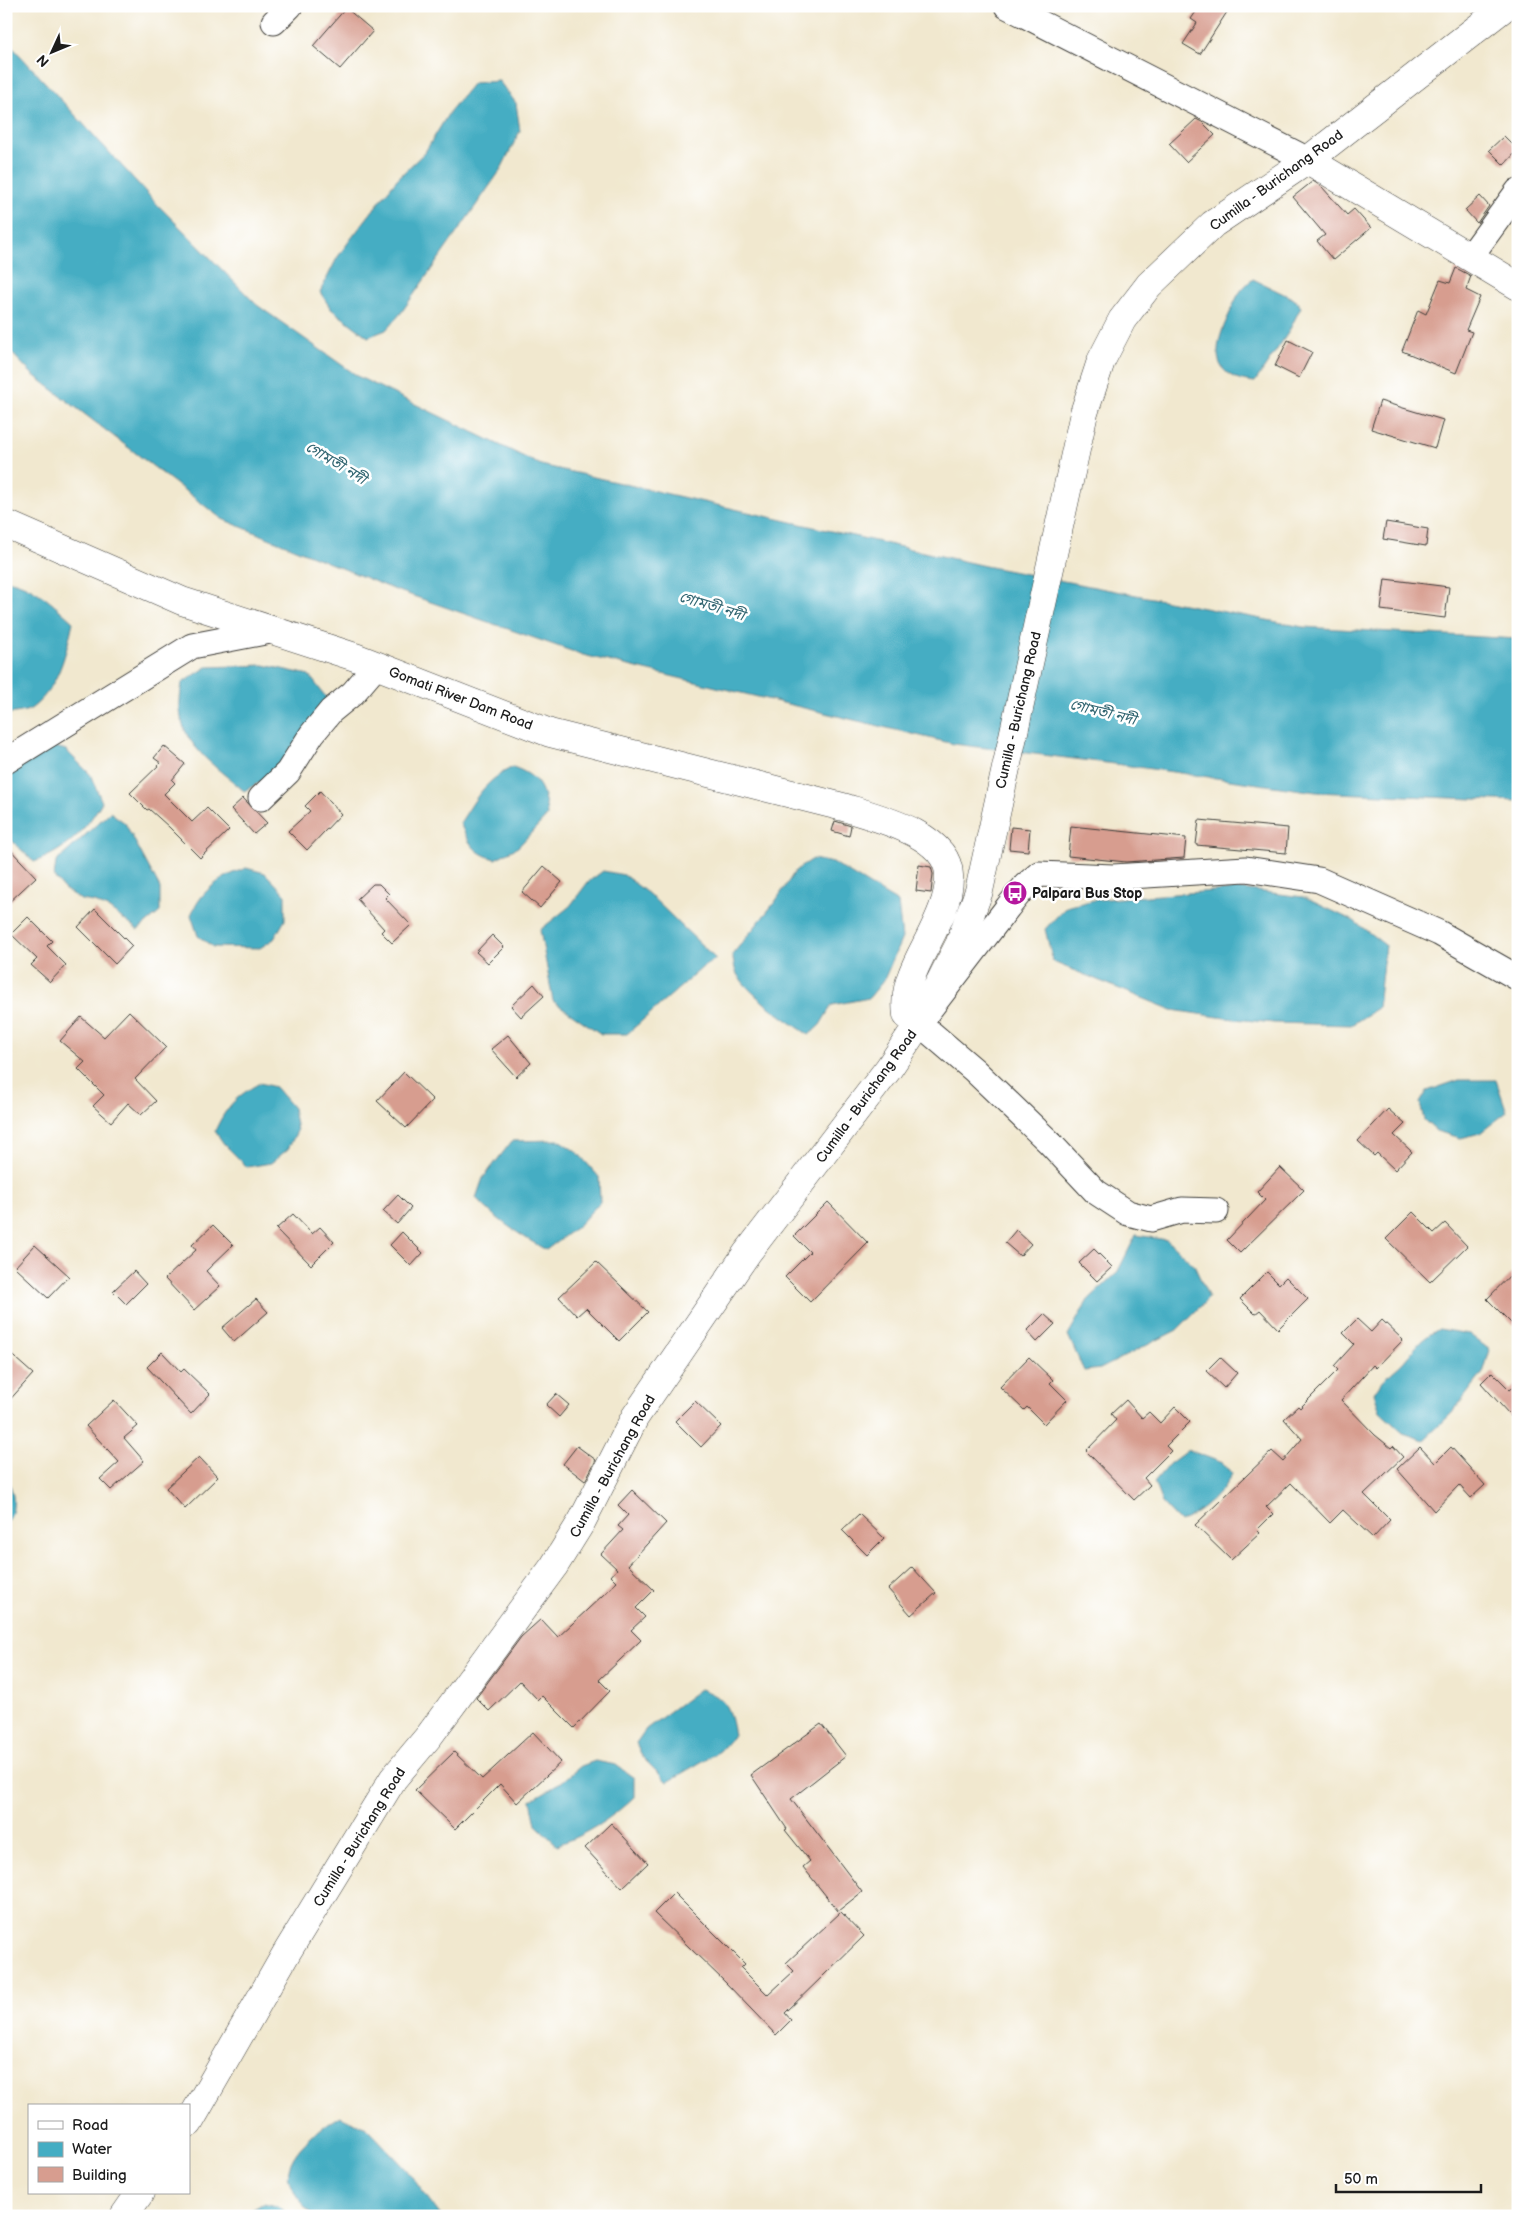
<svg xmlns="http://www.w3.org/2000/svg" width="1524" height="2222" font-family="'Balsamiq Sans','Noto Sans Bengali',sans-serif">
	<rect width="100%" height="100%" fill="#fff"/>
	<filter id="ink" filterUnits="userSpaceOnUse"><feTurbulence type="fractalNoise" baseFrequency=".02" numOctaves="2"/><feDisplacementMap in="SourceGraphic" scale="10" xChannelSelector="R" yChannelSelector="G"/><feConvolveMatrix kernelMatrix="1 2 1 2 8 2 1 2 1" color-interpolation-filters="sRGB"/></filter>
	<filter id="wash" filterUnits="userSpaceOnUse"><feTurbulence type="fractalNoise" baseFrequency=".0096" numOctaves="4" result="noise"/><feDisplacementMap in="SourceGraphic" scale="20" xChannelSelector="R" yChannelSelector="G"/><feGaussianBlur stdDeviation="1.12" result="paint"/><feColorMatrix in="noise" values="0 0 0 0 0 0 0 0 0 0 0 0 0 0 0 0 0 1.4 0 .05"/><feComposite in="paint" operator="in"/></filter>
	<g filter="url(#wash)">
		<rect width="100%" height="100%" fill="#f1e8cf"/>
		<path fill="#44adc3" stroke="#306470" d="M6,40L157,204L257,305L359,377L541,465L985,566L1303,627L1518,639V801L1316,792L1123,765L954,744L583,655L393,589L222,519L32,374L6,347Z
			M499,81L516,103L520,131L500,171L401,313L386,330L368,337L331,309L320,292L337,258L350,240L397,179L425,152L450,111L473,83Z
			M1253,279L1294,299L1301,307L1288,333L1255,382C1211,378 1212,351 1228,317C1236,300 1237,291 1253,279Z
			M6,580C33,584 54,605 73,622C66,653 59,687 32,708C27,712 14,713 6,714Z
			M264,665L309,675L329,701L284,769L244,791C219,769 183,747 180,711C179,702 181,692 182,683L207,667Z
			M45,744L66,750L90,774L102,802C85,831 67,850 34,862L6,835V765Z
			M513,767C539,776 545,789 547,816L518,847L495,859C473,853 469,843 460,823C477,797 484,781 513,767Z
			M110,812L125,823L160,888V912L138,930L108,908L94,902L81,900L64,889L54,877L56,862Z
			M813,859L833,863L898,902L902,938L884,980L869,998L832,1005L820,1025L809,1035C787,1020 751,997 737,974C734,969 734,961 732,955L775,902L796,870Z
			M246,868L265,873L285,894V920L274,939L260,948L213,947L198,936L191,915C203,888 220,878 246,868Z
			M603,871L624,875L650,895L716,959L703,967L627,1034H601L553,1001L540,930L570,906L588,882Z
			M1241,889L1303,897L1354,921L1385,945L1378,1008L1351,1025L1274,1023L1225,1018L1172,1010L1053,962L1045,929L1066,907L1094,900Z
			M1459,1080H1496L1507,1112L1480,1133L1461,1138L1436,1131L1424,1120L1420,1103L1427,1091Z
			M260,1083L275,1087L293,1108L297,1131L288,1149L271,1163L247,1167L224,1144L215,1131C226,1107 236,1096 260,1083Z
			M559,1140L578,1153L599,1177L600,1202L578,1226L546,1250C520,1235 496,1220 476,1198L483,1178L512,1141Z
			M1136,1235L1167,1240L1194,1265L1209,1298L1177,1330L1100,1369L1084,1371L1068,1335L1088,1300L1117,1273Z
			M1439,1329L1469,1334L1490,1350L1483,1373L1452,1413L1424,1440L1403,1433L1380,1412L1374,1393C1384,1376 1392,1374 1404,1361C1419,1344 1418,1341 1439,1329Z
			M1188,1450L1223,1463L1232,1474C1222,1494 1201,1513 1180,1522L1162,1503L1154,1482L1169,1464Z
			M6,1477C15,1493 17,1509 6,1524Z
			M700,1689C727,1697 729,1709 734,1735L720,1751L667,1782L643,1758L636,1743L646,1729Z
			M595,1761L616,1765L634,1778V1797C611,1819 587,1834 557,1845L536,1825L531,1800L559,1784L581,1766Z
			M340,2116L367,2128L406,2169L441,2216H314C305,2205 292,2194 289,2180C283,2155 321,2127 340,2116Z
			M264,2203L280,2207L290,2216H241Z"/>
		<g id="blocks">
			<path fill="#d79d8f" d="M1200,6H1218L1227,12L1200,54L1183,44L1197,23L1191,19Z
				M346,8L373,31L340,69L313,46Z
				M1196,119L1202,122L1215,135L1186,162L1169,144Z
				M1504,136L1518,150L1504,165L1489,150Z
				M1313,181L1322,187L1347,215L1354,209L1371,228L1333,260L1317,241L1325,235L1293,197Z
				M1480,196L1489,206L1477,223L1465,210Z
				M1456,268L1471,276L1466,290L1480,297L1466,330L1472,332L1456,373L1402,351L1418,310L1426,314L1440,280L1450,283Z
				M1288,340L1312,352L1299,378L1275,366Z
				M1380,401L1443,420L1435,448L1371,429Z
				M1386,522L1428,529L1426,546L1383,539Z
				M1385,579L1449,587L1445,618L1381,610Z
				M164,746L185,764L172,780L175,783L164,794L192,822L207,808L229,830L200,858L169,827L149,809L147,810L130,793L161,763L154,758Z
				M320,791L341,814L307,850L288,831L310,811L305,806Z
				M243,798L267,823L254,834L231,809Z
				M1199,820L1288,828L1286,853L1196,845Z
				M835,821L851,826L849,836L832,831Z
				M1071,826L1186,838L1184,858L1126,862L1068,856Z
				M1011,827L1030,829L1028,851L1009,849Z
				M6,845L36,877L6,905Z
				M919,865L931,867L933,874L931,893L916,891Z
				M544,866L562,882L540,908L522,892Z
				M373,884H379L389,894L385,898L411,925L392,943L381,932L384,929L357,899Z
				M95,909L132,946L115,964L78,927Z
				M28,917L52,941L47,946L66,965L50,982L31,965L37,959L11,934Z
				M492,935L504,947L488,963L476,952Z
				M534,984L544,996L521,1017L511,1006Z
				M129,1011L166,1047L135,1079L156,1101L141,1115L128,1103L111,1122L93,1106L104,1095L78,1069L85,1062L60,1041L81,1017L104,1037Z
				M508,1035L531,1063L516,1077L491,1049Z
				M404,1072L433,1100L406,1128L377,1101Z
				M1388,1109L1405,1124L1394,1135L1412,1152L1395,1170L1377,1153L1374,1156L1358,1141Z
				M1280,1167L1304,1190L1240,1253L1227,1240L1265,1200L1257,1192Z
				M398,1195L411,1208L397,1224L383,1211Z
				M828,1202L868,1243L810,1302L785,1277L810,1252L794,1236Z
				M1413,1212L1434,1233L1445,1223L1467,1246L1430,1282L1386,1239Z
				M293,1214L312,1234L320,1227L334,1242L311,1265L276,1229Z
				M213,1225L233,1245L206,1271L220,1286L194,1310L165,1279L196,1250L192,1245Z
				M1016,1230L1031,1244L1020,1256L1005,1243Z
				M402,1232L423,1253L411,1266L390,1245Z
				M35,1245L69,1276L48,1298L15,1267Z
				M1094,1249L1112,1267L1097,1281L1079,1263Z
				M596,1262L648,1312L619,1341L586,1308L577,1316L559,1297Z
				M1518,1267V1330L1487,1299Z
				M134,1271L146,1284L126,1304L113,1291Z
				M1267,1272L1279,1284L1286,1277L1308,1299L1278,1329L1260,1310L1255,1314L1240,1299Z
				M256,1299L268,1312L234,1342L222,1328Z
				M1044,1314L1055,1324L1037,1342L1027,1331Z
				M1357,1319L1371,1332L1382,1320L1403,1340L1376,1368L1373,1365L1341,1400L1375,1435L1391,1448L1393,1446L1403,1457L1364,1494L1390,1520L1373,1538L1343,1510L1330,1523L1291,1483L1266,1507L1273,1514L1257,1530L1260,1533L1231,1560L1195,1525L1272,1451L1283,1461L1302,1439L1284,1419L1298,1406L1300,1408L1338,1370L1334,1366L1354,1344L1343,1333Z
				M6,1350L33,1374L6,1404Z
				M162,1352L181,1372L184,1369L210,1394L191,1414L147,1367Z
				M1029,1357L1053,1380L1050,1383L1067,1400L1044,1424L1027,1407L1024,1410L1000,1387Z
				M1220,1357L1237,1373L1224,1388L1206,1371Z
				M1492,1372L1510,1390L1518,1383V1424L1481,1383Z
				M556,1394L569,1405L559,1417L546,1405Z
				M114,1400L138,1426L124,1438L144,1461L111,1490L100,1479L119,1462L86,1426Z
				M1126,1400L1142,1418L1149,1412L1160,1423L1175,1407L1190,1422L1166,1446L1171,1451L1144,1478L1150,1485L1134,1500L1086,1451L1116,1420L1111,1414Z
				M695,1401L721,1426L701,1447L675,1421Z
				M577,1446L596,1460L585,1481L563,1464Z
				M1420,1447L1435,1463L1451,1447L1485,1485L1471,1498L1459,1485L1434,1511L1397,1469Z
				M199,1457L218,1477L185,1509L166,1488Z
				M632,1490L666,1523L628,1565L654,1590L636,1608L645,1617L631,1630L641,1640L599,1680L610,1691L574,1728L542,1696L538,1700L520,1681L489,1711L476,1698L521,1637L541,1619L558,1637L617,1582L611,1576L617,1569L601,1554L623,1530L618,1526L628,1515L618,1505Z
				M859,1514L884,1538L867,1555L842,1530Z
				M912,1567L936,1593L911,1615L888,1589Z
				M821,1724L846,1756L791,1799L862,1892L838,1911L803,1867L810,1861L785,1830L787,1829L751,1775Z
				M533,1732L561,1762L517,1803L500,1784L455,1829L415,1790L454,1752L482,1779Z
				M611,1823L648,1863L622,1888L585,1848Z
				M674,1893L745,1964L741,1968L768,1995L794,1971L786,1963L841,1912L864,1936L785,2013L791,2020L776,2035L726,1983L654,1913Z"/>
		</g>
	</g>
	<g filter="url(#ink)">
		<use href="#blocks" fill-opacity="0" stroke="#3c3b37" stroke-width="1"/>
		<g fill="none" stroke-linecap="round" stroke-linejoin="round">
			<defs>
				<path id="minor" d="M1007,6L1308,160
					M274,22L290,6
					M1470,257L1518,191
					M6,761L192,646L270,631
					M261,798L288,772L312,734L331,711L353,693L377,665
					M1216,1211L1182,1210L1151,1219L1128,1213L1096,1192L1049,1142L974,1070L919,1023L1008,907L1026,885L1039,874L1113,877L1246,869L1319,880L1439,933L1518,978"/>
				<path id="major" d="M1308,160L1518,286
					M6,524L182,601L355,657L550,733L843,807C875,817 948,834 949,875C950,898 937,923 927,943C915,966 903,988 907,1015L919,1023
					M189,2123L287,1952L393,1779L429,1736L554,1566L582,1521L635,1417L747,1253L889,1068L919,1023L959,945L979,891L1084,413L1101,361L1122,320L1149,285L1213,224L1308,160L1506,6
					M124,2216L140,2193"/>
			</defs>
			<use href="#minor" stroke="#3c3b37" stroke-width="27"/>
			<use href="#major" stroke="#3c3b37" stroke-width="29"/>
			<use href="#minor" stroke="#fff" stroke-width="25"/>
			<use href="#major" stroke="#fff" stroke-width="28"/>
		</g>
	</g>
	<defs>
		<symbol id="bus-disc" viewBox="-11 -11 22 22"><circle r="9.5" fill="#b5179e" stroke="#fff"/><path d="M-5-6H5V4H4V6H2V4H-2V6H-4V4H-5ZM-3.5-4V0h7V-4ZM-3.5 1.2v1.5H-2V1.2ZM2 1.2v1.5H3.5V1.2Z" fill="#fff"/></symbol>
	</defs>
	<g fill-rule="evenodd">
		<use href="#bus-disc" x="1001" y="879" width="28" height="28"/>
	</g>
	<g text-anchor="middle" stroke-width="5" stroke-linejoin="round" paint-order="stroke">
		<g font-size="14" fill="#1c1c1c" stroke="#fff">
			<text transform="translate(1276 180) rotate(-36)" y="5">Cumilla - Burichang Road</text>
			<text transform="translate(461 698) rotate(21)" y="5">Gomati River Dam Road</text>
			<text transform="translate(1018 710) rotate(-77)" y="5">Cumilla - Burichang Road</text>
			<text transform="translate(866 1096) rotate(-54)" y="5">Cumilla - Burichang Road</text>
			<text transform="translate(612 1466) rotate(-61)" y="5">Cumilla - Burichang Road</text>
			<text transform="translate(359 1837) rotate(-58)" y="5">Cumilla - Burichang Road</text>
		</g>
		<g font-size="14" font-weight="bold" fill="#1c1c1c" stroke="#fff" text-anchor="start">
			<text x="1032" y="898">Palpara Bus Stop</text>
		</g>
		<g font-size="15" font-style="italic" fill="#306470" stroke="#fff">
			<text transform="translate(336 463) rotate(31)" y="5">গোমতী নদী</text>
			<text transform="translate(712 606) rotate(17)" y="5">গোমতী নদী</text>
			<text transform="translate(1103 712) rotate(14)" y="5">গোমতী নদী</text>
		</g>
	</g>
	<rect width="1524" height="2222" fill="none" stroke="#fff" stroke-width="25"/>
	<rect x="28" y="2104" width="162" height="90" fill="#ffffff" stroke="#a4a4a4"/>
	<rect x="38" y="2121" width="25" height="8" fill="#ffffff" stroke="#a4a4a4"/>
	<text x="72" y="2130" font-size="15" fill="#1c1c1c">Road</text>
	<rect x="38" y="2142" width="25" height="15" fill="#44adc3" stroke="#a4a4a4"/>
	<text x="72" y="2154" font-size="15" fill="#1c1c1c">Water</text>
	<rect x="38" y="2167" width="25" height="15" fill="#d79d8f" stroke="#a4a4a4"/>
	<text x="72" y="2180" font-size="15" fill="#1c1c1c">Building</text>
	<g transform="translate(52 52) rotate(226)" stroke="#ffffff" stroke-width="4" paint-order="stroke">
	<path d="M0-4L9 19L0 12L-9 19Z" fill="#1c1c1c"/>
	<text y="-8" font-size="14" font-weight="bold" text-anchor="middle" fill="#1c1c1c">N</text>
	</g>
	<path d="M1336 2184v8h145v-8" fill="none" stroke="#1c1c1c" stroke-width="2.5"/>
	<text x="1344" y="2184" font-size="15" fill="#1c1c1c" stroke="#ffffff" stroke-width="4" paint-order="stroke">50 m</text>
</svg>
